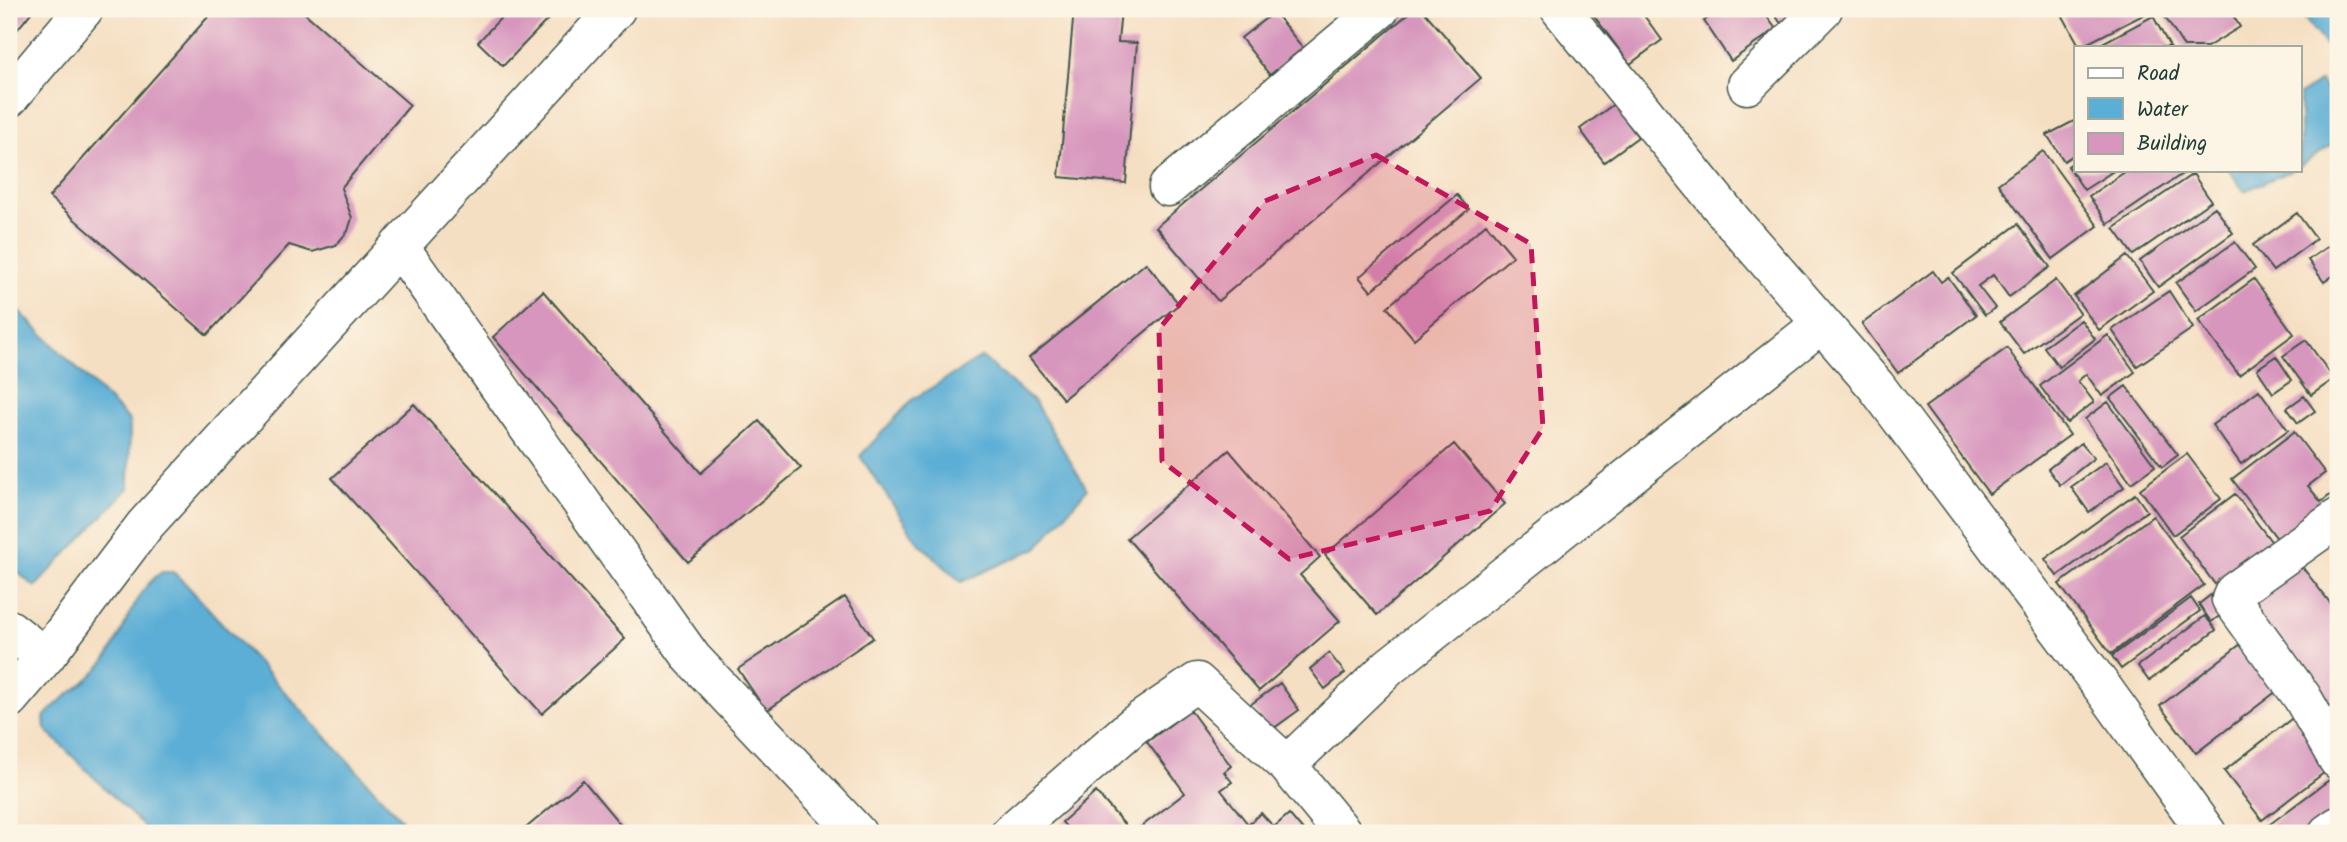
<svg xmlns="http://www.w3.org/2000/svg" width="2347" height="842" font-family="Kalam,sans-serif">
	<rect width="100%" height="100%" fill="#fcf5e5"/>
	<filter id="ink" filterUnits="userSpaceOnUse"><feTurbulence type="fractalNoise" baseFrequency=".0143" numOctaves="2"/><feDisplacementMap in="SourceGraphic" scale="14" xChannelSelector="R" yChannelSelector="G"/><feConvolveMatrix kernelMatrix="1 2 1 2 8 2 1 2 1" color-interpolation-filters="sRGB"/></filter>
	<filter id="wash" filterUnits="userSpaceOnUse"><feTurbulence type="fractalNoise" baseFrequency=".00686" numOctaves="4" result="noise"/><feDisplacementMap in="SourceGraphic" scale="28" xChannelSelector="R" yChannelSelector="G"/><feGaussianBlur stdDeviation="1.57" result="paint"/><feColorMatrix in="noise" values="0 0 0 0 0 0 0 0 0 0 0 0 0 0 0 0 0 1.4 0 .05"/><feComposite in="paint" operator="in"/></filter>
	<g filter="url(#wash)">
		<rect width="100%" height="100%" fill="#f5dfc2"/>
		<path fill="#5baed6" stroke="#3d7685" stroke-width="2" d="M2303,9H2338V61L2301,14Z
			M2320,81L2338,110V140L2300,166V95Z
			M2229,170H2293L2244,191Z
			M9,301L130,421L129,488L35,587L9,565Z
			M982,357L1035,403L1087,489L1037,548L961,582L918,542L860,456L913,399Z
			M162,572H173L184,582L414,833H150L45,729L44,717C61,696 88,684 104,662C126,633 131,593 162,572Z"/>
		<g id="blocks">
			<path fill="#d796bd" d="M9,9H34L9,40Z
				M215,9H300L410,105L341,188L352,218L348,231L336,245L312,252L289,245L207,335L49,197Z
				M509,9H545L552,15L503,66L478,42Z
				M1074,9H1121L1118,42L1137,43L1126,183L1059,177Z
				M1414,9H1422L1481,78L1218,301L1156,227Z
				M1589,9H1639L1662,40L1630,64Z
				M1721,9H1761L1776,29L1731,61L1704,21Z
				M1771,9H1805L1782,25Z
				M2059,9H2147L2149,12L2080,47Z
				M2160,9H2229L2240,27L2207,47H2184Z
				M1274,12L1303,48L1270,75L1241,38Z
				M2153,16L2170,47H2095Z
				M1614,104L1638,137L1604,162L1580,129Z
				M2076,120V153L2064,161L2047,135Z
				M2043,151L2098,226L2053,259L1998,184Z
				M2076,160V170H2115L2084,190L2068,166Z
				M2128,170H2188L2108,224L2089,196Z
				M2193,174L2211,201L2133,255L2114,228Z
				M1457,195L1469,209L1371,291L1359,277Z
				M2215,207L2233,233L2158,287L2140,261Z
				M2297,213L2316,239L2273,271L2253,245Z
				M1486,224L1513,256L1414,339L1387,307Z
				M2018,224L2050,267L2009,297L1993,275L1978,286L1995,308L1985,315L1953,273Z
				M2235,242L2255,269L2196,311L2176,283Z
				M2334,242L2338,248V272L2324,282L2308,260Z
				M2127,256L2153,291L2099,330L2074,296Z
				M1146,263L1179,304L1063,399L1029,358Z
				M1933,271L1941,282L1948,277L1976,315L1898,373L1862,324Z
				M2254,279L2294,334L2239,375L2198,320Z
				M2056,280L2080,313L2024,354L2000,322Z
				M543,291L701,473L759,421L801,468L688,562L493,337Z
				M2169,291L2193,328L2137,366L2112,330Z
				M2081,320L2095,339L2059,367L2044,347Z
				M2108,335L2135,372L2102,396L2086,374L2078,381L2094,402L2067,423L2040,386Z
				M2306,340L2334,379L2311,395L2283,356Z
				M2007,348L2070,435L1989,494L1925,407Z
				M2276,356L2292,380L2273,393L2257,369Z
				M2126,386L2178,455L2162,467L2110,398Z
				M2259,390L2288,430L2241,464L2212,425Z
				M2304,396L2315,411L2298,423L2287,408Z
				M2108,402L2155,466L2131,483L2085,419Z
				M414,404L625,639L542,714L332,478Z
				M2294,432L2325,473L2308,486L2321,502L2338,489V508L2285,549L2232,479Z
				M2081,443L2094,458L2060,485L2048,469Z
				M1454,444L1505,504L1377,615L1325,555Z
				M1229,450L1320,557L1300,575L1340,621L1259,691L1127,538Z
				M2187,454L2221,499L2173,535L2140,489Z
				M2106,462L2124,487L2089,512L2071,487Z
				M2135,494L2147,511L2057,576L2045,559Z
				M2235,494L2280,553L2223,595L2179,536Z
				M2153,516L2204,585L2111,654L2059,584Z
				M2296,559L2338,613V700L2324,711L2240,603Z
				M2216,591L2229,609L2211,622L2199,604Z
				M845,597L873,638L766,711L738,669Z
				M2191,598L2200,611L2121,669L2112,656Z
				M2205,616L2216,630L2149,681L2138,666Z
				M2250,637L2286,684L2196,753L2160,706Z
				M1329,653L1345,673L1325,689L1310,669Z
				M1280,683L1299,710L1270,731L1250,705Z
				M1190,710L1231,766L1224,772L1232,782L1221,790L1248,824L1261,813L1274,827L1289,814L1305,833H1133L1185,793L1147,742Z
				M2295,716L2333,766L2262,820L2224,771Z
				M583,780L625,830L621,833H520Z
				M2329,780L2338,793V820L2321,833H2265L2262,830Z
				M1096,792L1132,833H1071L1062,822Z"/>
		</g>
	</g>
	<g filter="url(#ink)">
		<use href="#blocks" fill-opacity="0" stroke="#3f5549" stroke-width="2"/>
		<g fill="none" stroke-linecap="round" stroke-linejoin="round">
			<defs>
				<path id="minor" d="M1560,9L1734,223L1876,386L2105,691L2207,833
					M1747,85L1823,9
					M9,98L84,9
					M1168,187L1380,9
					M399,246L692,658L857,833
					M2338,518L2234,592L2231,599L2302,697L2338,760
					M9,629L45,657
					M9,699L45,657L145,525L616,9
					M1287,765L1389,667L1821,324
					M1010,833L1134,725L1197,682L1287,765L1343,833
					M2328,833L2338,826"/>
			</defs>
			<use href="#minor" stroke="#3f5549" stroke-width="41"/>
			<use href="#minor" stroke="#fff" stroke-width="38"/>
		</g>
	</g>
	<path fill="#c2185b" fill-opacity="0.2" stroke="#c2185b" stroke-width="5" stroke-dasharray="14 9" stroke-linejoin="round" d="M1376,155L1531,244L1543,428L1490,511L1289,559L1162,461L1159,329L1265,201Z"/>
	<rect width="2347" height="842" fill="none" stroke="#fcf5e5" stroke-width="35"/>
	<rect x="2074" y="46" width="228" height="126" fill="#fcf5e5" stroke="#a4ab9e" stroke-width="2"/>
	<rect x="2088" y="68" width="35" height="10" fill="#ffffff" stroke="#a4ab9e" stroke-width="2"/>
	<text x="2137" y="80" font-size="21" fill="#1f3d34">Road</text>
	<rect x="2088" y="98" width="35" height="21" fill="#5baed6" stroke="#a4ab9e" stroke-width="2"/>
	<text x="2137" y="116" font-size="21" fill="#1f3d34">Water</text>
	<rect x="2088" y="133" width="35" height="21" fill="#d796bd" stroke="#a4ab9e" stroke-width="2"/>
	<text x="2137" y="150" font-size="21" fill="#1f3d34">Building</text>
</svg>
